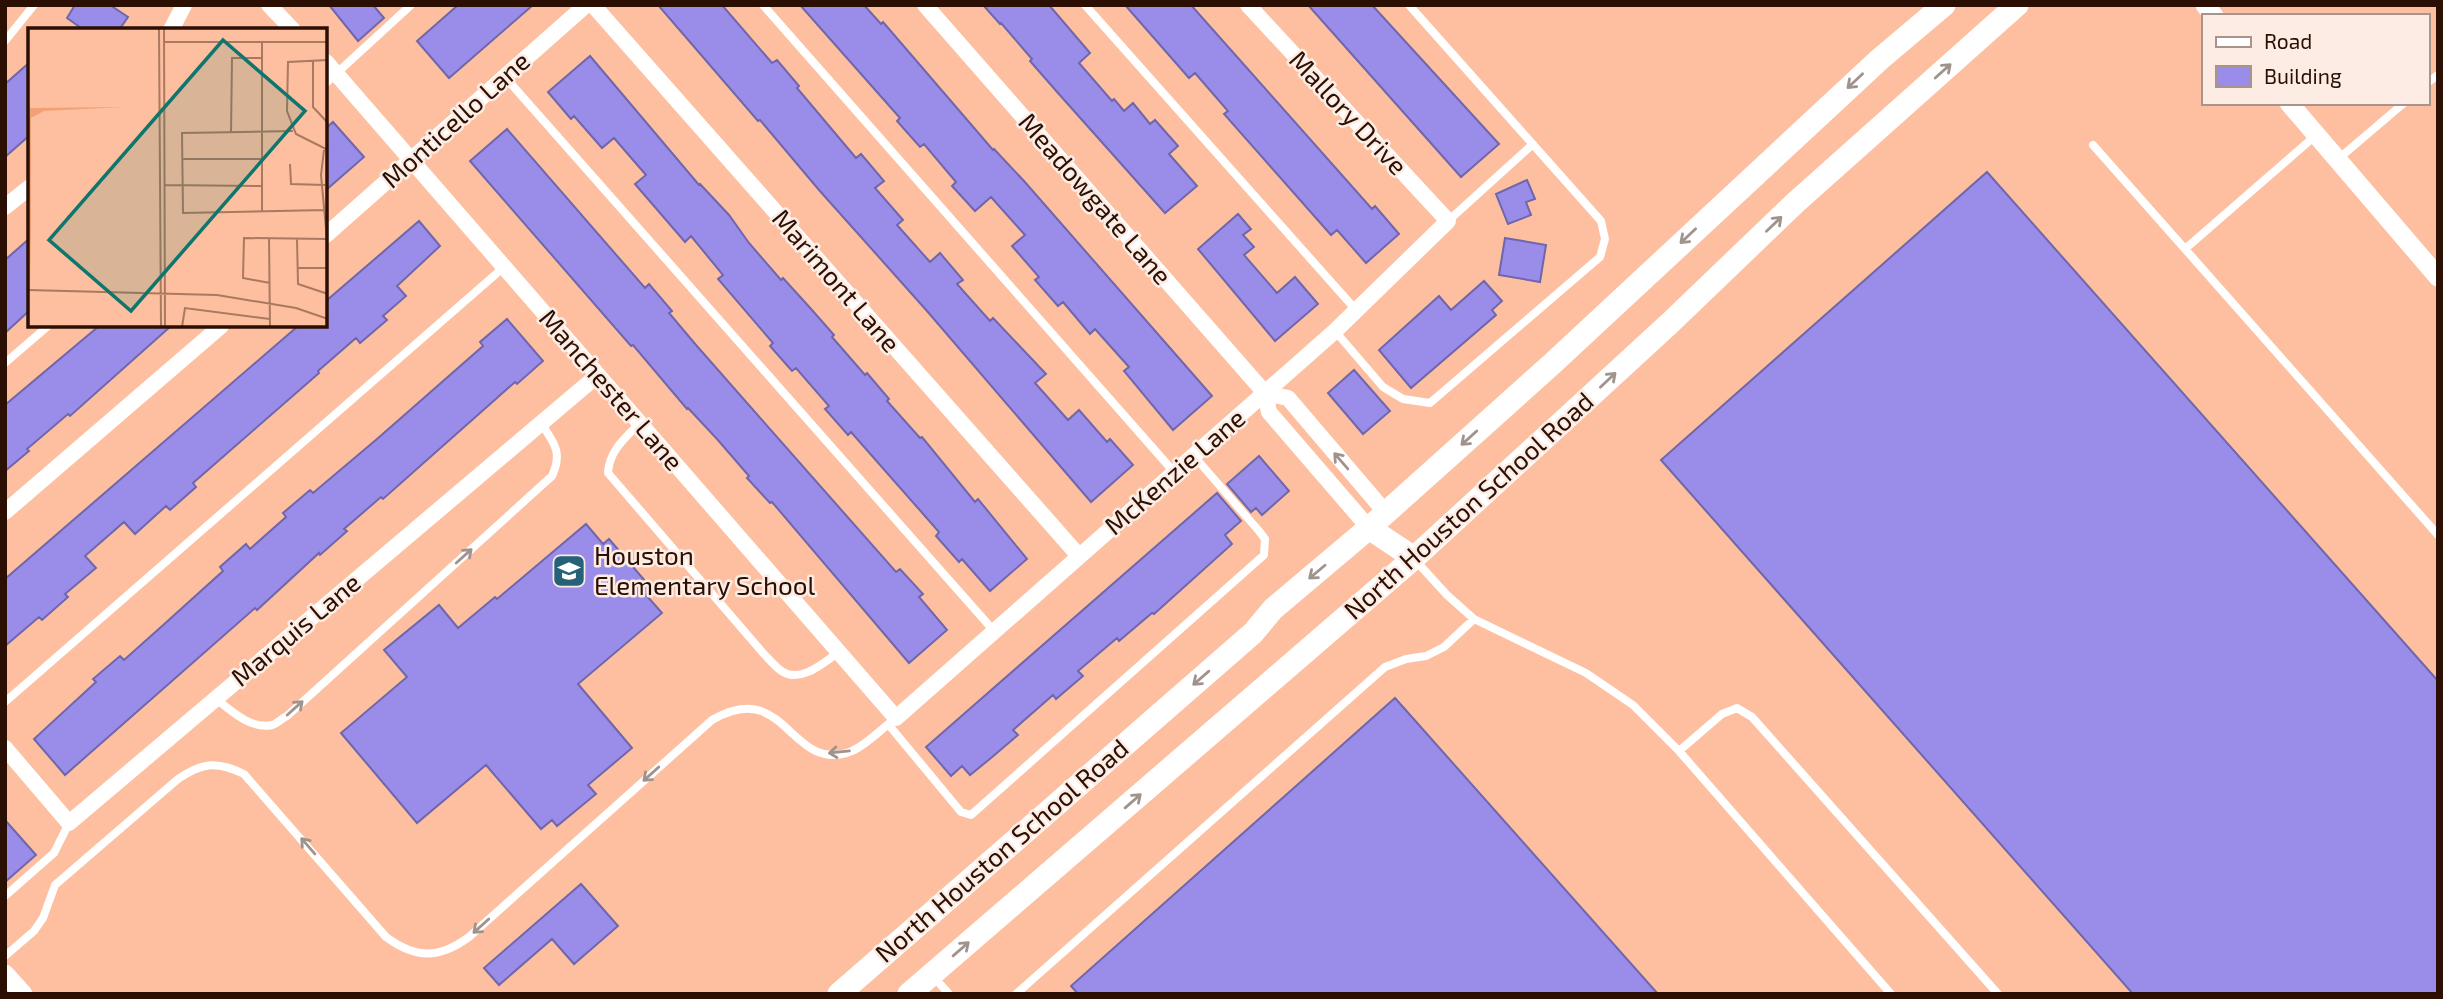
<svg xmlns="http://www.w3.org/2000/svg" width="2443" height="999" font-family="'Exo 2',sans-serif">
	<rect width="100%" height="100%" fill="#fdbf9f"/>
	<path fill="#998de9" stroke="#6f66ab" stroke-width="2" d="M75,5H110L128,17L119,30H84L67,18Z
		M329,5H373L384,18L358,41Z
		M458,5H533L449,78L417,41Z
		M658,5H722L772,63L777,60L799,86L797,88L856,158L861,154L884,181L875,188L903,220L897,225L930,262L940,253L963,280L957,284L990,321L993,318L1046,374L1035,383L1068,420L1079,410L1107,442L1110,439L1133,465L1091,502L927,311L819,190L760,120L758,121Z
		M800,5H864L881,24L883,22L993,150L994,149L1024,181L1212,396L1173,430L1124,371L1129,367L1095,329L1090,334L1063,302L1058,306L1035,280L1039,277L1012,246L1025,235L991,197L975,211L952,186L956,182L924,144L920,147L897,121L900,118Z
		M983,5H1049L1090,53L1079,63L1112,101L1114,99L1124,111L1133,103L1150,124L1155,120L1178,146L1169,154L1197,186L1165,213L1058,93L1030,61L1032,59L1001,23L1000,24Z
		M1125,5H1191L1372,209L1375,206L1399,234L1366,263L1337,230L1331,235L1224,114L1228,111L1195,73L1189,78Z
		M1308,5H1372L1499,144L1461,177Z
		M590,56L699,185L700,184L729,215L749,243L781,280L783,278L812,310L834,335L832,337L865,375L867,373L889,399L887,401L920,438L922,437L975,502L978,499L1027,559L990,591L962,559L959,562L936,536L939,532L851,432L848,435L825,409L829,406L796,368L792,371L770,346L773,343L718,279L723,275L691,236L685,242L635,184L646,175L614,138L602,148L574,116L571,119L548,92Z
		M30,62V135L5,157V84Z
		M333,122L364,157L326,190V128Z
		M507,129L645,288L649,284L672,311L669,313L696,345L896,572L900,569L923,594L919,597L947,630L909,663L772,502L770,503L747,478L749,476L717,439L688,408L687,409L633,345L631,346L470,161Z
		M1987,172L2438,681V994H2133L1661,460Z
		M1527,180L1535,199L1526,202L1531,215L1508,224L1496,194Z
		M1238,214L1251,229L1243,235L1254,247L1244,255L1277,293L1295,277L1318,304L1275,341L1198,249Z
		M419,221L440,246L397,286L406,296L383,316L387,320L360,343L356,338L318,371L319,373L193,483L196,487L170,510L166,506L135,534L124,522L85,556L96,568L65,594L68,597L42,620L39,617L5,646V579L298,326H326V301Z
		M30,238V310L5,333V260Z
		M1505,238L1546,245L1540,282L1499,275Z
		M1484,281L1502,301L1492,310L1496,315L1411,388L1379,350L1439,296L1451,310Z
		M507,319L543,361L517,384L515,382L383,499L381,497L344,529L347,531L320,555L319,553L257,610L255,608L65,775L34,739L96,682L93,679L120,656L124,660L161,627L223,571L220,567L246,544L250,549L286,517L283,513L310,490L313,493L377,439L483,346L480,342Z
		M99,326H171L70,416L68,414L27,449L29,451L5,471V405Z
		M1354,370L1390,411L1363,434L1328,393Z
		M1259,456L1289,491L1262,515L1256,508L1251,512L1227,484Z
		M1217,493L1241,521L1225,535L1232,544L1154,614L1152,613L1119,641L1117,638L1078,671L1083,676L1056,699L1053,695L1013,730L1018,735L991,758L970,775L962,766L951,776L926,747Z
		M586,524L603,544L609,539L652,589L646,595L662,613L578,684L632,748L588,785L596,794L557,826L552,820L541,829L486,765L417,823L341,733L407,677L384,650L439,605L458,628L495,597L497,599Z
		M1395,698L1658,994H1078L1071,986Z
		M5,820L36,855L5,882Z
		M581,884L618,926L574,964L552,939L499,985L484,968Z"/>
	<g fill="none" stroke-linecap="round" stroke-linejoin="round">
		<path stroke="#fff" stroke-width="8" d="M763,5L1174,472
			M1085,5L1356,310
			M5,41L34,5
			M505,77L994,631
			M326,83L411,5
			M2427,83L2438,75
			M2093,145L2438,535
			M2337,160L2404,103
			M1448,221L1533,144
			M2185,249L2315,136
			M1335,331L1383,387L1403,399L1430,403L1600,257L1605,239L1601,221L1409,5
			M5,363L48,326
			M640,423C625,438 609,451 608,473L763,653C769,659 776,668 783,672C802,683 824,662 839,652
			M1416,561L1447,595L1474,619L1586,673L1633,705L1679,751L1891,994
			M215,698C230,710 251,730 272,725C277,724 282,718 287,716L552,476C563,452 554,443 541,423
			M5,702L504,267
			M888,724L961,812L971,815L1264,555L1265,539L1259,531L1194,456
			M1679,751L1722,714L1737,708L1752,717L1998,994
			M5,896L54,853L69,823
			M5,956L34,931L43,918L55,885L178,779C203,762 217,761 244,774L386,937C416,959 439,959 469,937L712,720C787,676 790,776 852,751C868,744 882,728 896,718
			M932,975L949,994
			M1016,994L1385,667L1406,659L1426,656L1444,647L1474,619"/>
		<path stroke="#fff" stroke-width="16" d="M269,5L293,30
			M593,5L1079,556
			M925,5L1265,393L1269,412L1369,528
			M171,30L184,5
			M326,62L896,718L1335,331L1448,221L1248,5
			M5,207L30,187
			M326,235L586,5
			M1265,393L1288,398L1386,513
			M5,512L221,326
			M5,748L69,823L598,375"/>
		<path stroke="#fff" stroke-width="19" d="M2205,5L2214,16
			M2289,103L2438,277
			M5,974L23,994"/>
		<path stroke="#fff" stroke-width="23" d="M1369,528L1414,558
			M839,994L1253,633L1273,609L1369,528L1553,363L1880,59L1944,5
			M909,994L1414,558L1670,323L1795,203L2017,5"/>
	</g>
	<defs><path id="oneway-shaft" d="M-6 0H5M1.5-3L5.5 0L1.5 3" fill="none" stroke-width="1.6" stroke-linecap="round" stroke-linejoin="round" transform="scale(1.75)"/></defs>
	<g stroke="#a0938d">
		<use href="#oneway-shaft" transform="translate(1943 71) rotate(-42)"/>
		<use href="#oneway-shaft" transform="translate(1855 81) rotate(137)"/>
		<use href="#oneway-shaft" transform="translate(1774 224) rotate(-44)"/>
		<use href="#oneway-shaft" transform="translate(1688 236) rotate(137)"/>
		<use href="#oneway-shaft" transform="translate(1608 380) rotate(-43)"/>
		<use href="#oneway-shaft" transform="translate(1469 438) rotate(138)"/>
		<use href="#oneway-shaft" transform="translate(1341 461) rotate(-131)"/>
		<use href="#oneway-shaft" transform="translate(464 556) rotate(-42)"/>
		<use href="#oneway-shaft" transform="translate(1317 572) rotate(140)"/>
		<use href="#oneway-shaft" transform="translate(1201 678) rotate(139)"/>
		<use href="#oneway-shaft" transform="translate(295 708) rotate(-42)"/>
		<use href="#oneway-shaft" transform="translate(839 752) rotate(174)"/>
		<use href="#oneway-shaft" transform="translate(651 774) rotate(138)"/>
		<use href="#oneway-shaft" transform="translate(1133 801) rotate(-41)"/>
		<use href="#oneway-shaft" transform="translate(308 846) rotate(-131)"/>
		<use href="#oneway-shaft" transform="translate(481 926) rotate(138)"/>
		<use href="#oneway-shaft" transform="translate(961 949) rotate(-41)"/>
	</g>
	<defs>
		<symbol id="school-square" viewBox="-11 -11 22 22"><rect x="-9" y="-9" width="18" height="18" rx="4" fill="#256179" stroke="#fcece4"/><path d="M0-5L7-2L0 1L-7-2ZM-4 1L0 2.5L4 1V4Q0 6-4 4Z" fill="#fff"/></symbol>
	</defs>
	<g fill-rule="evenodd">
		<use href="#school-square" x="550" y="552" width="38" height="38"/>
	</g>
	<g text-anchor="middle" stroke-width="5" stroke-linejoin="round" paint-order="stroke">
		<g font-size="26" fill="#2b0f02" stroke="#fcece4">
			<text transform="translate(1348 113) rotate(47)" y="9">Mallory Drive</text>
			<text transform="translate(456 120) rotate(-42)" y="9">Monticello Lane</text>
			<text transform="translate(1095 199) rotate(49)" y="9">Meadowgate Lane</text>
			<text transform="translate(836 281) rotate(49)" y="9">Marimont Lane</text>
			<text transform="translate(611 390) rotate(49)" y="9">Manchester Lane</text>
			<text transform="translate(1175 472) rotate(-41)" y="9">McKenzie Lane</text>
			<text transform="translate(1469 506) rotate(-42)" y="9">North Houston School Road</text>
			<text transform="translate(296 630) rotate(-40)" y="9">Marquis Lane</text>
			<text transform="translate(1002 851) rotate(-41)" y="9">North Houston School Road</text>
		</g>
		<g font-size="26" fill="#2b0f02" stroke="#fcece4" text-anchor="start">
			<text x="594" y="565">Houston<tspan x="594" dy="30">Elementary School</tspan></text>
		</g>
	</g>
	<g transform="translate(28 28)">
		<rect width="299" height="299" fill="#fdbf9f"/>
		<path d="M96,79L16,83L3,90V260L0,80Z" fill="#f2a076"/>
		<path fill="none" stroke="#a97960" stroke-width="2" d="M131,1L133,299M136,1L137,299M137,14H300M234,14V183M285,32V79L300,95M300,32L260,34L259,83L268,106L300,122M265,103L154,105L155,185L297,182M203,105L204,30H234M296,122L293,147L299,211M154,131H234M262,136L263,156L297,157M136,157L234,158M241,210L242,299M269,211L270,256L300,266M270,240H300M242,255L215,250L216,210L300,211M0,262L189,267L268,280L300,291M154,299L157,280L242,291"/>
		<path fill="#0f766e" fill-opacity="0.15" stroke="#0f766e" stroke-width="3.5" d="M195,12L277,83L103,283L21,212Z"/>
		<rect width="299" height="299" fill="none" stroke="#2b0f02" stroke-width="3.5"/>
	</g>
	<rect width="2443" height="999" fill="none" stroke="#2b0f02" stroke-width="14"/>
	<rect x="2202" y="14" width="228" height="91" fill="#fcece4" stroke="#a8948a" stroke-width="2"/>
	<rect x="2216" y="37" width="35" height="10" fill="#ffffff" stroke="#a8948a" stroke-width="2"/>
	<text x="2264" y="49" font-size="21" fill="#2b0f02">Road</text>
	<rect x="2216" y="66" width="35" height="21" fill="#998de9" stroke="#a8948a" stroke-width="2"/>
	<text x="2264" y="84" font-size="21" fill="#2b0f02">Building</text>
</svg>
